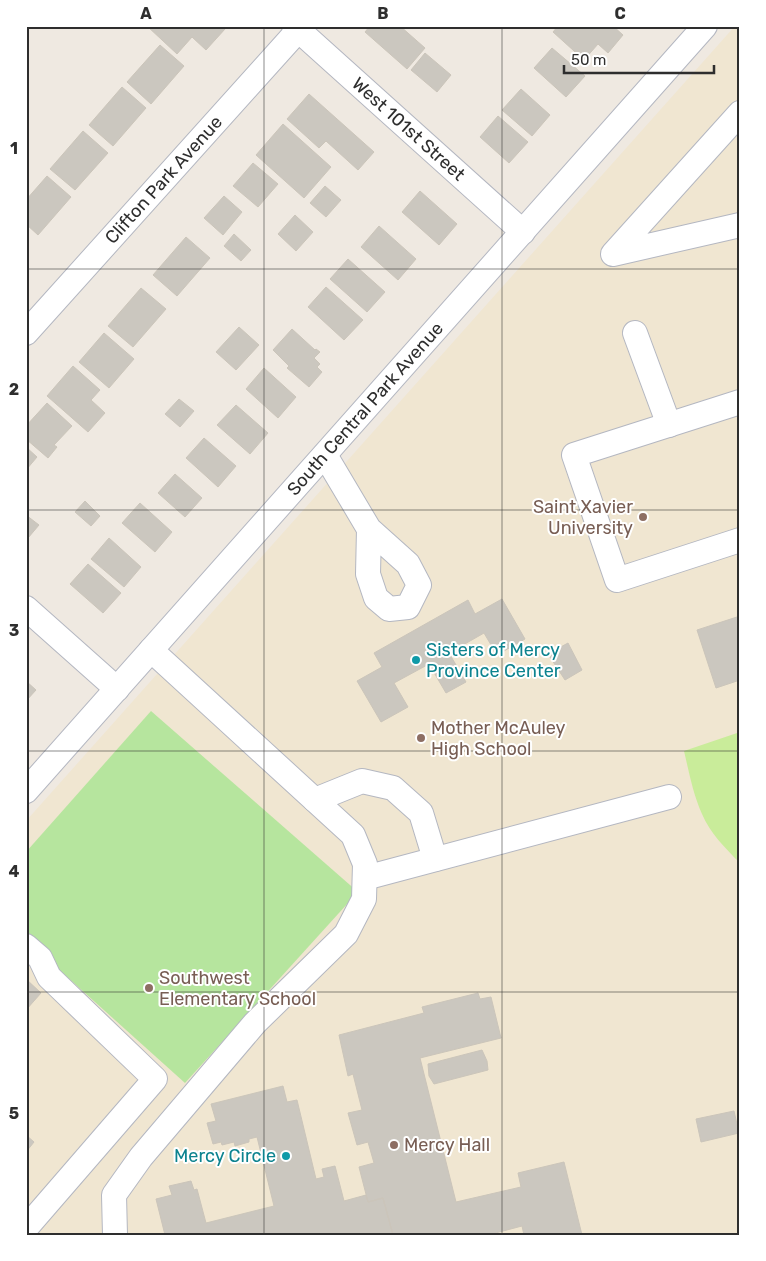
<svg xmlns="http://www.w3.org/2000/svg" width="766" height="1261" font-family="Rubik,sans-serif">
	<rect width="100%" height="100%" fill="#efe9e1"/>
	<path fill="#f0e6d1" d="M735,26H740V1235H26V821Z"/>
	<path fill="#b6e59e" d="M151,711L358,892L185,1083L26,940V852Z"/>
	<path fill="#c9ec9a" d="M740,732V863C726,849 710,833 702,814C693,794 689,772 684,751Z"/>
	<path fill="#cbc7bf" stroke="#cbc5ba" d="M147,26H221L225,29L206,50L192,37L177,54Z
		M370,26H400L425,48L407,69L365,32Z
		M558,26H613L623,35L608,53L598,44L584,60L553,32Z
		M160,45L184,66L151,104L127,82Z
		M552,48L585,76L566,97L534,68Z
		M425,53L451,75L437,92L411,70Z
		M122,87L146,108L113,146L89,125Z
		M521,89L550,115L532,136L502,110Z
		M309,94L374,152L358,170L326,141L319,148L287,119Z
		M498,116L528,142L509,163L480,137Z
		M283,124L331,167L304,198L256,155Z
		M83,131L108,153L75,190L50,169Z
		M253,163L278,184L258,207L233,186Z
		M47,176L71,197L38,235L26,224V200Z
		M325,186L341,200L326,217L310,203Z
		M420,191L457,224L439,245L402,212Z
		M224,196L242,212L223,235L204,218Z
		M295,215L313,232L296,251L278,234Z
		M379,226L416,259L398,280L361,247Z
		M234,234L251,250L241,261L224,246Z
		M186,237L210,258L177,296L153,275Z
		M348,259L385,292L367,312L330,279Z
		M326,287L363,320L344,340L308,307Z
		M141,288L166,309L133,347L108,326Z
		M239,327L259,345L236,370L216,352Z
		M292,329L315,350L316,349L320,352L314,358L320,364L317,367L322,372L309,387L287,368L289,366L273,350Z
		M104,333L134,359L109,388L79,362Z
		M73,366L100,390L91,400L105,413L88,432L47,396Z
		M264,368L296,397L278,418L246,389Z
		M179,399L194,411L180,427L165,414Z
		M47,403L72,426L54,445L57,447L48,458L26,439V426Z
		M236,405L268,433L250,454L217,425Z
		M204,438L236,466L218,487L186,458Z
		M26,447L37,457L26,470Z
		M175,474L202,498L185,517L158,493Z
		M85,501L100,516L91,526L75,512Z
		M140,503L172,532L155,552L122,523Z
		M26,515L39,525L28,538L26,536Z
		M109,538L141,567L124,587L91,559Z
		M88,564L121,593L103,613L70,584Z
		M502,599L525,639L497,655L484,633L449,653L466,682L446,693L429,664L394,683L408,707L381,722L357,681L382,667L374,653L468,600L475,614Z
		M740,616V680L716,688L697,630Z
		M568,643L582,670L565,680L548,654Z
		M26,681L36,690L26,701Z
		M26,979L41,993L26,1010Z
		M478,993L480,999L491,997L501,1038L420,1058L456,1202L521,1187L518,1173L564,1162L582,1235H524L522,1226L488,1235H393L383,1198L368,1202L359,1167L374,1163L368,1142L357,1145L348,1113L362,1110L353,1074L348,1076L339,1035L424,1013L422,1007Z
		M482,1050L487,1061L488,1070L434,1084L429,1076L428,1064Z
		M283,1086L287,1102L297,1100L316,1179L324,1177L322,1169L335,1166L344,1201L366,1195L368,1202L383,1198L393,1235H165L156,1199L172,1195L169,1186L191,1181L194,1190L197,1189L206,1223L274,1206L257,1137L249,1139V1142L235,1146L234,1142L222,1145L221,1142L213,1144L207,1123L216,1121L211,1104Z
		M734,1111L739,1133L701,1142L696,1119Z
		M26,1135L34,1142L26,1152Z"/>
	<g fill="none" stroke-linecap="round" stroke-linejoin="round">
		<defs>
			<g id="minor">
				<path id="s1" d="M294,26L523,232"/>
				<path d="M740,113L613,254L740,225"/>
				<path id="s2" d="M26,333L302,26"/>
				<path d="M635,333L669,425"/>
				<path d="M740,402L574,455L617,580L740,540"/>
				<path d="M325,455L369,529L408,564L419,585L408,607L389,609L376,598L368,574L369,529"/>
				<path d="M26,608L117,689"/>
				<path id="s3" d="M26,791L705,26"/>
				<path d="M315,800L362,781L393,788L421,813L435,859"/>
				<path d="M365,878L669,797"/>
				<path d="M26,946L40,958L49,977L155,1079L26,1228"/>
				<path d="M115,1235L114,1195L141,1157L255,1023L346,934L364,899L365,864L353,835L151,650"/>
			</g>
		</defs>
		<use href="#minor" stroke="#b4b7c1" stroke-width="26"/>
		<use href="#minor" stroke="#fff" stroke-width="24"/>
	</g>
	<path fill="none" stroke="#2e2e2e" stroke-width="1" stroke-opacity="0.55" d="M264,26V1235M502,26V1235M26,269H740M26,510H740M26,751H740M26,992H740"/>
	<g fill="#8d6e63" stroke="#fff" stroke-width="2">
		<circle cx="643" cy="517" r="5"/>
		<circle cx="421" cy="738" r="5"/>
		<circle cx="149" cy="988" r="5"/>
		<circle cx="394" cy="1145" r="5"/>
	</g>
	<g fill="#0f9aa8" stroke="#fff" stroke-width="2">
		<circle cx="416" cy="660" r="5"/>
		<circle cx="286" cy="1156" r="5"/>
	</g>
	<g text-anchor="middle" stroke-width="4" stroke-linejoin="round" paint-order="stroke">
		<g font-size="18" fill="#2e2e2e" stroke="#fff">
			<text dy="6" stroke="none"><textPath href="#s1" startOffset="154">West 101st Street</textPath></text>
			<text dy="6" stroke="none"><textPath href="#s2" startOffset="206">Clifton Park Avenue</textPath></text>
			<text dy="6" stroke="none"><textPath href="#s3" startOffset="511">South Central Park Avenue</textPath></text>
		</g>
		<g font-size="18" fill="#785e54" stroke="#fff" text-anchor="start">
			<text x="633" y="513" text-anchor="end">Saint Xavier<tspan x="633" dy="21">University</tspan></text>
			<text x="431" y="734">Mother McAuley<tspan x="431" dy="21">High School</tspan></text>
			<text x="159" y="984">Southwest<tspan x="159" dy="21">Elementary School</tspan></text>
			<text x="404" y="1151">Mercy Hall</text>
		</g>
		<g font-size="18" fill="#0d838f" stroke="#fff" text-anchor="start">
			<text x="426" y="656">Sisters of Mercy<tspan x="426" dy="21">Province Center</tspan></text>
			<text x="276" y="1162" text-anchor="end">Mercy Circle</text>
		</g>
	</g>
	<rect width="766" height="1261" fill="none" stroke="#ffffff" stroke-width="55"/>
	<path d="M564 65v8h150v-8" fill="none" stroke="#2e2e2e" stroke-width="2.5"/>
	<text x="571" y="65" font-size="15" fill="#2e2e2e" stroke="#ffffff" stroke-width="4" paint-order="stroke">50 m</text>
	<rect x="28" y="28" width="710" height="1206" fill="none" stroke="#2e2e2e" stroke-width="2"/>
	<g font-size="16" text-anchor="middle" font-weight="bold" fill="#2e2e2e">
		<text x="146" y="19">A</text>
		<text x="383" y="19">B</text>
		<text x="620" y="19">C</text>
		<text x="14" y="154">1</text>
		<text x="14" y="395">2</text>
		<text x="14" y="636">3</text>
		<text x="14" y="877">4</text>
		<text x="14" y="1119">5</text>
	</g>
</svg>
